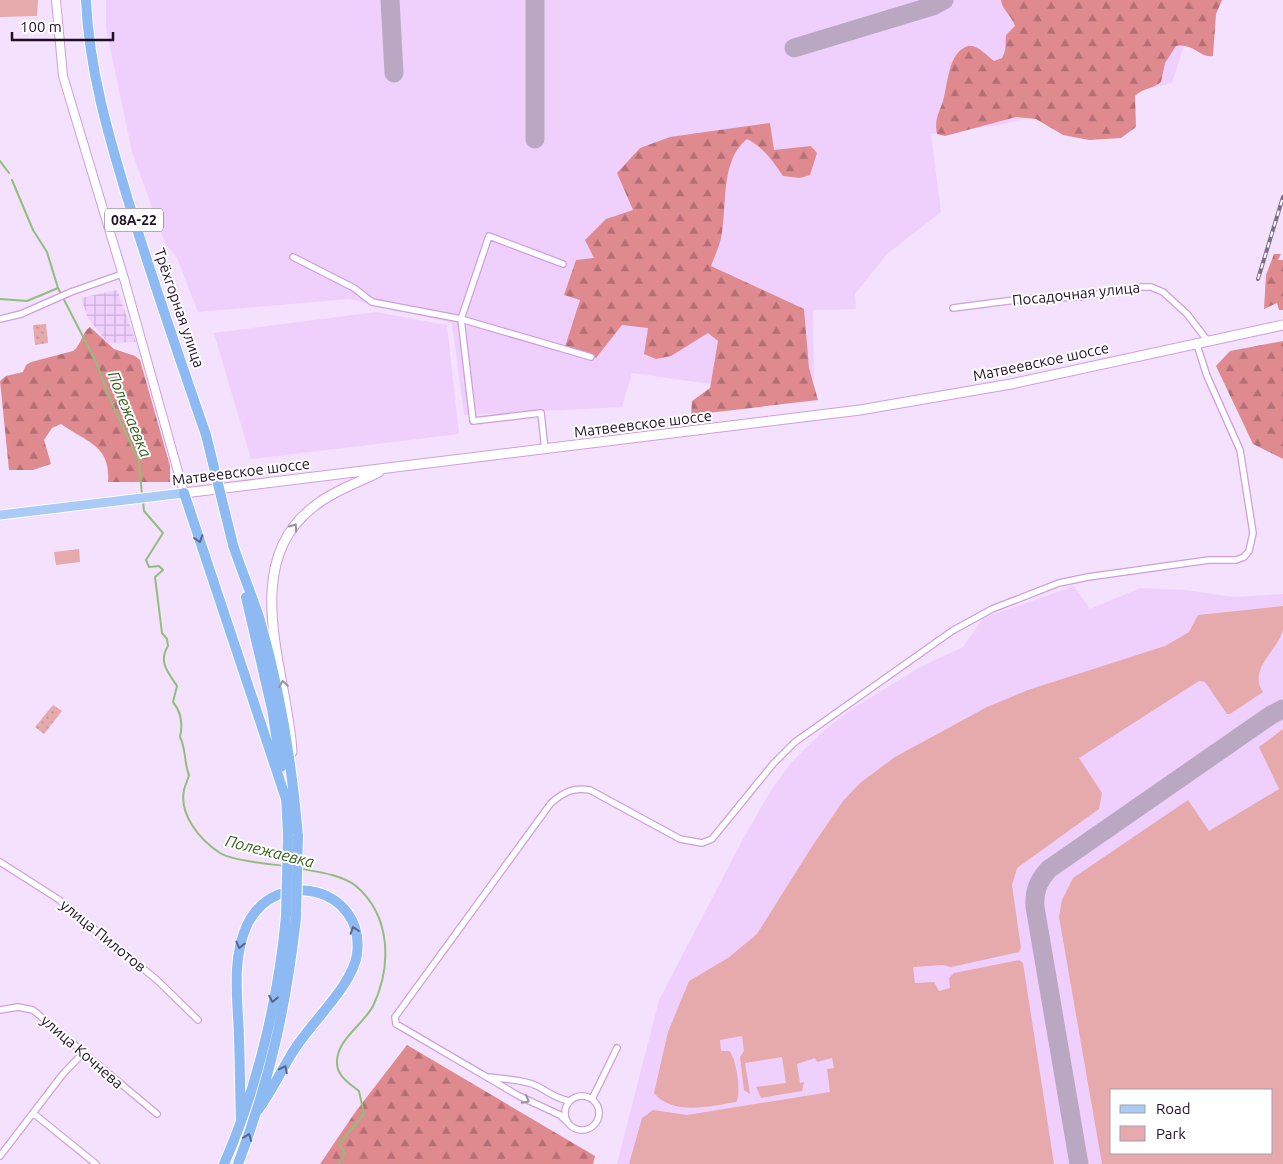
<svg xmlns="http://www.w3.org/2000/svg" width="1283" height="1164" font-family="Ubuntu,sans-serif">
	<defs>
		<pattern id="industrial-grid" width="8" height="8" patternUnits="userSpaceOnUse" patternTransform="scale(1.25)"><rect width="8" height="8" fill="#efd0fd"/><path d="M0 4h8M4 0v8" fill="none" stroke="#ccb1d9"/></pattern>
		<pattern id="forest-firs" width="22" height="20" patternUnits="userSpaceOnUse" patternTransform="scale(1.25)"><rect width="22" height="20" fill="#df8a8f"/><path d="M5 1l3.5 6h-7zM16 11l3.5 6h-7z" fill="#b46f75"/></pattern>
		<pattern id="park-dots" width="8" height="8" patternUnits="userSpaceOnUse" patternTransform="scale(1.25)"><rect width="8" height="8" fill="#e6a9ac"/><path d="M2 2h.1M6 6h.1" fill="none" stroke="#c59094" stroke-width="1.8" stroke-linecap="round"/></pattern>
	</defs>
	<rect width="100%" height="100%" fill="#f4e1fd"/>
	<path fill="#efd0fd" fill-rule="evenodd" d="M106,0H1199L1172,83L999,125L931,134L941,212L887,254L855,294L856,309L813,310L814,378L739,388L632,373L622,407L464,415L452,323L349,299L198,312L177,258L165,243L132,152L106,28Z
		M376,312L447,325L459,434L251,459L214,333Z
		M1074,586L1090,609L1140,588L1185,590L1234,597L1283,594V1164H617L659,1000L742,841L771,790L790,764L821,733L849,711L920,667L963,647L983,618ZM1112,1090H1272V1153H1112Z"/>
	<path fill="url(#industrial-grid)" d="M117,290L136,342L108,343L88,318L81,298Z"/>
	<path fill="#e6a9ac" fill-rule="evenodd" d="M0,0H38L37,16L0,17Z
		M79,549L80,562L56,565L54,552Z
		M1283,606C1283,613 1283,622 1283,629C1279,650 1247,669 1263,692L1230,714H1227L1205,682L1199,681L1079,758L1102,793L1099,809L1017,868L1012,885L1021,948L1019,952L951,967L943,965L913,967L915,983L934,982L939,991L950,988L949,978L954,973L1019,960L1023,963L1054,1164H629L642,1118L653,1110L687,1115L830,1092L827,1069L834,1068L832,1058L817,1062L815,1058L797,1064L800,1083L804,1082L802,1091L761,1098L756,1087L786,1083L782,1057L745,1063L750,1094L744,1090L740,1057L744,1051L742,1036L720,1040L721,1051H729C736,1056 742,1094 736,1102C711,1106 672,1116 654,1093L668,1032L689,981L728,958L757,934L813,845L843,801L860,783L895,757L987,707L1028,690L1165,646L1189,632L1198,615Z
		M1283,729V1164H1102L1059,917L1062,900L1073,878L1188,800L1209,831L1279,789L1259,747ZM1112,1090H1272V1153H1112Z"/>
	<path fill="url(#forest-firs)" d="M1001,0H1222L1216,14L1213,56C1199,58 1194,43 1176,46L1165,63L1161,82C1153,89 1142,88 1135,96L1136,127L1121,138L1089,140L1063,135L1036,119L1016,117L945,136L937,134C934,120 939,113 943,101C948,84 948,52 968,46C977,44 987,56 994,61L1002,58C1007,49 1005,45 1006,35L1015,26C1012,16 1002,10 1001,0Z
		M770,123L774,150L811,146L817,153L810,175L800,178L783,176C772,160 764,148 747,139C721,160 727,201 722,232C721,243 715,255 711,266L804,309L809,368L818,400L691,415L692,401L710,388L718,341L708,333L671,356L656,359L644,354L648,328L622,325L596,358L565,347L580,300L564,295L576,260L594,258L585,240L606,219L633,210L617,173L640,148L670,137Z
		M1274,254H1281L1278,260H1283V310H1279L1277,303L1264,309L1266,275Z
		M90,327L114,349L135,356L140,360L170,466V482H108C111,445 86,442 61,424L52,428L44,440L51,464L33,470H9L0,381L6,376L23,372L26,365L31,362L73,351C82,345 81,333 90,327Z
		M1283,341V459L1253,444L1216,366L1230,351Z
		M407,1045L595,1156L593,1164H320L356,1111Z"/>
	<path fill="url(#park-dots)" d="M46,324L48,343L35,345L33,325Z
		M53,705L62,711L44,734L35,727Z"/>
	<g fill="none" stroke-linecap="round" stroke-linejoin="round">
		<path stroke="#91be7b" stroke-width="2" d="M0,161L9,173
			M12,180L33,230L47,252L58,288L96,362L113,406L139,461L142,495
			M0,299L27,301L58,288
			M143,500L144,511L163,533L146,560L149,567L159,566L163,570L155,577L162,633L167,639L168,646C158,662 168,672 177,686L173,702C182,713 183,724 180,737C186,748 184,763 189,775C188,780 185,785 184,790C179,815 200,840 220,853C232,861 270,864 285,866
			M302,869C319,872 342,875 356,886C391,916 392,966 373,1006C363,1025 336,1040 337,1063C337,1076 350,1084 359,1091L364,1114L339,1144L345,1153L338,1164"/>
		<path stroke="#baa8c2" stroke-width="19" d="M390,0L394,73
			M794,48L933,6L944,0
			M535,139V0
			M1079,1164L1035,907C1034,891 1038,881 1049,869L1271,715L1283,709"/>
		<defs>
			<path id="minor" d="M293,257L354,288L372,302L461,319L473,421L541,413L545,450
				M563,264L489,236L461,319L591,357
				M953,308L1023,299L1081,297L1137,287H1151L1163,292L1187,314L1207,340
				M0,319L21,314L71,292L122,274
				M0,862L58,899L157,980L198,1020
				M0,1010L18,1007L33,1010L157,1114
				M490,1077C506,1080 522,1079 537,1086C549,1092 556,1099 570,1101
				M565 1113a17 17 0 1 1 34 0a17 17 0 1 1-34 0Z
				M592,1099L617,1048
				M33,1113L96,1164
				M567,1122L560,1115L519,1096L403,1028L396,1024L395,1017L551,803C564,792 573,787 590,790L680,839L702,843L712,839L773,764L795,742L952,631L992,609L1059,583L1088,577L1209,560H1236L1244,557L1249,551L1253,533L1240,450L1207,376L1196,342
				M0,1156L63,1074L84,1052"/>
			<path id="tertiary" d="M56,0L63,76L125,282L184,493"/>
			<path id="secondary" d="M184,493L860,410L1011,384L1283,325
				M292,752C288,675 238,566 312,508C331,492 357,483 379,472"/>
			<path id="primary" d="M0,515L184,493"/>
			<path id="trunk" d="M86,0C89,69 108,134 128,200C152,279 179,357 206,435
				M184,493L287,802
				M233,545C241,569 251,593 259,617C279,686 292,764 298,836
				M246,597L272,709L281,767
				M286,796L288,834
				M241,1121C240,1093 240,1066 239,1038C238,1001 231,960 247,925C276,865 366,888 357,954C353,986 307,1026 291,1055C280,1073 271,1092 258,1110
				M224,1164C257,1090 279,996 286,916
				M238,1164C270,1079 286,1008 296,918"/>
		</defs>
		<use href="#minor" stroke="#cd9fe0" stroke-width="8"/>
		<use href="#tertiary" stroke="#cd9fe0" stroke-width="10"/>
		<use href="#secondary" stroke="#cd9fe0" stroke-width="11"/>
		<use href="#primary" stroke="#fff" stroke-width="11"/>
		<use href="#trunk" stroke="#fff" stroke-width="12"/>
		<use href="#minor" stroke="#fff" stroke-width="5.5"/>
		<use href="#tertiary" stroke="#fff" stroke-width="8"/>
		<use href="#secondary" stroke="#fff" stroke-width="9"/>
		<use href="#primary" stroke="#aacbf6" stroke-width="9"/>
		<use href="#trunk" stroke="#8ebaf3" stroke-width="10"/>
		<defs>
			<path id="rail" d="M1258,279L1283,197"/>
		</defs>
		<use href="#rail" stroke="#806e88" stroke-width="4"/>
		<use href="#rail" stroke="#fff" stroke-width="2" stroke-dasharray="5.5" stroke-linecap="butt"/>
		<defs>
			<path id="trunk-bridge" d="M206,435L233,545
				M286,916L288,834
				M296,918L298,836"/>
		</defs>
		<use href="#trunk-bridge" stroke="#fff" stroke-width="12" stroke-linecap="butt"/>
		<use href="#trunk-bridge" stroke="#8ebaf3" stroke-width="10"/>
	</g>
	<defs><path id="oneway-chevron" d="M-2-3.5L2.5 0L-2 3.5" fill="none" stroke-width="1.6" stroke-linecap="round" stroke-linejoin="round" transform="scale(1.25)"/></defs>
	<g stroke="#9a939d">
		<use href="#oneway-chevron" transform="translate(294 527) rotate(-54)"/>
		<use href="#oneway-chevron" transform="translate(283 684) rotate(-99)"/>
		<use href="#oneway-chevron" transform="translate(526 1100) rotate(28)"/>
	</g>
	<g stroke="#56648c">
		<use href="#oneway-chevron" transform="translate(199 539) rotate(72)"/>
		<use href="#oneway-chevron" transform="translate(354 930) rotate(-108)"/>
		<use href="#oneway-chevron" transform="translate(240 945) rotate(103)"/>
		<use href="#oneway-chevron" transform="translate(273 999) rotate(101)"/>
		<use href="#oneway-chevron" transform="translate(284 1069) rotate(-63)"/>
		<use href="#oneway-chevron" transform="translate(248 1137) rotate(-69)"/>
	</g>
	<g text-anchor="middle" stroke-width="4" stroke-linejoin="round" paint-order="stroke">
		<rect fill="#fff" stroke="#625667" stroke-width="1" x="105" y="208.5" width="58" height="23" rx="4"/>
		<g font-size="14" font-weight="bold" fill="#1f0e26">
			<text x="134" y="225">08А-22</text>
		</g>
		<g font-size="15" fill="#1f0e26" stroke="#fff">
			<text transform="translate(1076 294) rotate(-6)" y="5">Посадочная улица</text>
			<text transform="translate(179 308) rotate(71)" y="5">Трёхгорная улица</text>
			<text transform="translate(1041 362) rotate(-12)" y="5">Матвеевское шоссе</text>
			<text transform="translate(643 424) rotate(-7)" y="5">Матвеевское шоссе</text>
			<text transform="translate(241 472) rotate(-7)" y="5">Матвеевское шоссе</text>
			<text transform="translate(103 936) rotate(39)" y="5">улица Пилотов</text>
			<text transform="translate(82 1052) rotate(41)" y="5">улица Кочнева</text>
		</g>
		<g font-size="16" font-style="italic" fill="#36601d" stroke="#fff">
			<text transform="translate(130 414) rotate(68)" y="6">Полежаевка</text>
			<text transform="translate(270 851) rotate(14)" y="6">Полежаевка</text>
		</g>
	</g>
	<rect x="1110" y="1089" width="162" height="65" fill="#ffffff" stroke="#a59fa8"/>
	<rect x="1120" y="1105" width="25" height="8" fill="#aacbf6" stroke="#a59fa8"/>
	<text x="1156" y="1114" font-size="15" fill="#1f0e26">Road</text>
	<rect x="1120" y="1126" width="25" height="15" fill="#e6a9ac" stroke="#a59fa8"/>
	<text x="1156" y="1139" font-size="15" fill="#1f0e26">Park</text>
	<path d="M12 32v8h101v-8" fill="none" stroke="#1f0e26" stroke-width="2.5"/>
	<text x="20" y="32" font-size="15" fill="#1f0e26" stroke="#ffffff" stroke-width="4" paint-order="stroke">100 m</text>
</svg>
